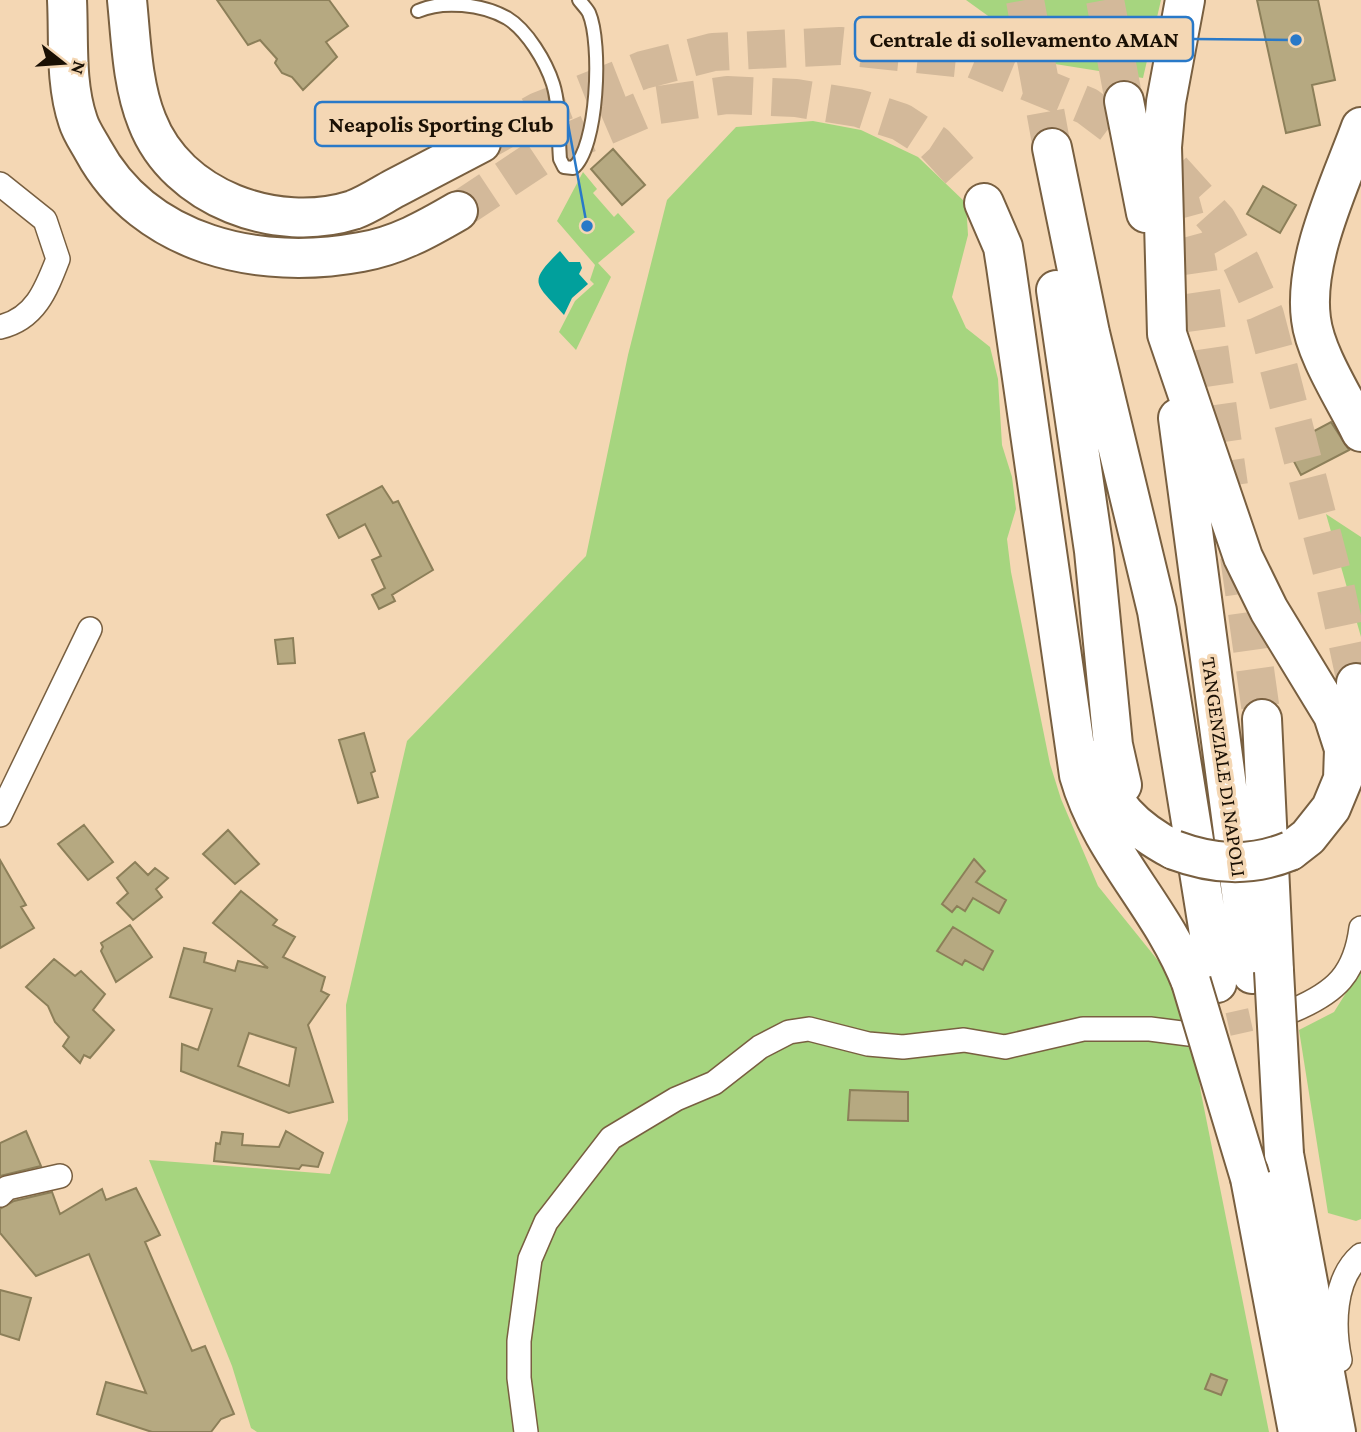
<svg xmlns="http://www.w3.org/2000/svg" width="1361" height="1432" font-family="'Crimson Pro',serif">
	<rect width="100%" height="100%" fill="#f4d7b4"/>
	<path fill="#a6d57f" d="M966,0H1161L1143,78L1055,64Z
		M813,121L861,130L918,157L966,203L968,235L952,297L966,328L990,347L998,379L1002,445L1012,477L1016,509L1007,539L1011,572L1050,764L1061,799L1098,886L1164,968L1190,1022L1201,1093L1269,1432H257L251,1428L232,1366L149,1160L330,1174L348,1120L346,1005L407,741L586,556L628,355L667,200L736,127Z
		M583,172L597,189L593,193L614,217L618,213L635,232L598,263L611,277L576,350L559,332L575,301L594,284L590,280L595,265L557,221Z
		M1326,514L1361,537V637Z
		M1361,969V1219L1356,1221L1328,1213L1299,1030L1334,1012Z"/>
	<path fill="#01a09c" d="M560,251L569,262H580L582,268L579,274L588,284L572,298L564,315C536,283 526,284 560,251Z"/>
	<path fill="#b6a981" stroke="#8c7f59" stroke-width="2" fill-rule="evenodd" d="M217,0H329L348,26L326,42L337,57L303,90L292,77L282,73L275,63L277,59L260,40L248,45Z
		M1257,0H1318L1335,80L1312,85L1320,125L1286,133Z
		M613,149L645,185L622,205L591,169Z
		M1263,186L1296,205L1280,233L1247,214Z
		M1331,422L1349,450L1301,475L1286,446Z
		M382,486L393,503L398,501L433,570L392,595L395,601L379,609L372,595L385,588L372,560L381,556L365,524L339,538L327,515Z
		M293,638L295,663L278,664L275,640Z
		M364,733L375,771L371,773L378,797L358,803L339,740Z
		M84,825L113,862L88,880L58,844Z
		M228,830L259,864L235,884L203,854Z
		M974,859L985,871L976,882L1006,900L999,913L973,898L965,911L957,906L952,912L942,904Z
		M0,860L26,905L21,907L34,928L0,948Z
		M135,862L148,875L155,868L168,878L156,889L162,897L133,920L117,903L128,893L117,878Z
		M241,891L277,920L273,925L295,937L283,957L325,977L321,991L329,995L308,1025L333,1102L289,1113L181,1071L182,1044L198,1050L212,1009L170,997L184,948L206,953L204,962L235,971L238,961L268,968L213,923ZM249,1033L296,1048L289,1086L238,1066Z
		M130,925L152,957L116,982L101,951L103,947L101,943Z
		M953,927L993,951L983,970L965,960L962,965L937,951Z
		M54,959L75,976L81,971L105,994L93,1010L114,1030L90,1058L84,1055L80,1063L63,1046L69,1037L55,1022L48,1006L26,987Z
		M850,1090L908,1092V1121L848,1120Z
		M26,1131L41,1166L0,1176V1143Z
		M286,1131L323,1153L318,1167L302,1165L299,1169L214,1161L216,1143L220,1144L222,1132L243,1134L242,1145L279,1147Z
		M136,1188L160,1235L145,1242L192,1351L205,1346L234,1414L221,1419L211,1432H152L97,1414L106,1382L146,1393L89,1254L36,1276L0,1233V1209L14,1201L52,1192L60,1214L102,1189L106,1200Z
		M0,1290L31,1298L19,1340L0,1334Z
		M1211,1374L1227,1380L1221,1395L1205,1389Z"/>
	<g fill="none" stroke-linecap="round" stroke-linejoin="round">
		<path stroke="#d3b99a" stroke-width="23" stroke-dasharray="23 11" stroke-linecap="butt" d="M1195,1032L1288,1011"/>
		<path stroke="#d3b99a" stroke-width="38" stroke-dasharray="38 19" stroke-linecap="butt" d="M1025,0L1052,148
			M1105,0L1124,101
			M481,143L539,111L643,70L713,52L840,46L975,60L1087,106L1171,169L1217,220L1242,264L1265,315L1334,580L1356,683
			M1175,181L1197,262L1229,486
			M458,211L550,150L652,106L727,95L796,98L858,108L901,122L935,144L971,183
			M1239,556L1262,719"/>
		<defs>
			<path id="service" d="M418,11C443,0 482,4 507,18C527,30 546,62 553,84C560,106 558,135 560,159L564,167L573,168C598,148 602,43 589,13C587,9 582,4 579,0"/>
			<path id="minor" d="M0,184L45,220L58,259C46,290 35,319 0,327
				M0,815L90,629
				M1294,1010C1336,992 1355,974 1361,928
				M0,1195L7,1188L60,1176
				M1340,1360C1333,1327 1333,1279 1361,1255
				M526,1432L519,1378V1341L530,1259L546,1222L611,1138L676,1099L714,1083L760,1047L789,1032L809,1029L868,1044L903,1047L964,1040L1005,1047L1083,1029H1150L1189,1034"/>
			<path id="motorway" d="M67,0C69,40 65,83 78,121C81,131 88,141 93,150C145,246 260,271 361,252C397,246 427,229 458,211
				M127,0C131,39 132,84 147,121C177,199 277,234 353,210C367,205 382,195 395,188C424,173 452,158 481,143
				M1185,0L1166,102L1162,147L1167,334L1243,557L1269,610L1333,715L1344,749L1343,779L1331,808L1308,837L1290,851
				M1124,101L1146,213
				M1361,127C1341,182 1303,259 1311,319C1315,354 1345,399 1361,432
				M1052,148L1090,333L1157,611L1217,983
				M984,203L1003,247L1006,266L1079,775C1101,853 1162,907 1191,982
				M1056,290L1094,551L1113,745L1122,785
				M1178,418L1252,974
				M1356,683L1361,722
				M1262,719L1274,971
				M1099,759C1106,804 1136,830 1174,850
				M1284,1154L1336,1432
				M1250,1178L1298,1432"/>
		</defs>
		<use href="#service" stroke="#785f40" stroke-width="16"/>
		<use href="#minor" stroke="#785f40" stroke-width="26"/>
		<use href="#motorway" stroke="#785f40" stroke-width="42"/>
		<use href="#service" stroke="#fff" stroke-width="12"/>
		<use href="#minor" stroke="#fff" stroke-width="23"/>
		<use href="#motorway" stroke="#fff" stroke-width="38"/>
		<defs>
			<path id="motorway-bridge" d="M1174,850C1214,865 1251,867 1290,851
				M1274,971L1284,1154
				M1191,982L1250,1178"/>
		</defs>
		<use href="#motorway-bridge" stroke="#785f40" stroke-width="42" stroke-linecap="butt"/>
		<use href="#motorway-bridge" stroke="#fff" stroke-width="38"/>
	</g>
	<g text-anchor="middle" stroke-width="7" stroke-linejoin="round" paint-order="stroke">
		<g font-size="21" fill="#1a1004" stroke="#f4d7b4">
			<text transform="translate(1224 767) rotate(82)" y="7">TANGENZIALE DI NAPOLI</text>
		</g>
	</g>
	<path fill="none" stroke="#2979c8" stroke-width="2.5" d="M1296 40L1193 39M587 226L568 124"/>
	<g fill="#2979c8" stroke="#f4d7b4" stroke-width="2.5">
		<circle cx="1296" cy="40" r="7"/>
		<circle cx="587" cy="226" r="7"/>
	</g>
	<g fill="#f4d7b4" stroke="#2979c8" stroke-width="2.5">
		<rect x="855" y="17" width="338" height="44" rx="7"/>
		<rect x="315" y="102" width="253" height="44" rx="7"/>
	</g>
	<g font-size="23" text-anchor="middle" font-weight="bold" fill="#1a1004">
		<text x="1024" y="47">Centrale di sollevamento AMAN</text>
		<text x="441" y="132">Neapolis Sporting Club</text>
	</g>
	<g transform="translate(63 63) rotate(107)" stroke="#f4d7b4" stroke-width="5" paint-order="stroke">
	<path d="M0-5L12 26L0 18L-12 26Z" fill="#1a1004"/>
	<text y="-10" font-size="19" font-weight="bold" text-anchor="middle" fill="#1a1004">N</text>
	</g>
</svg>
